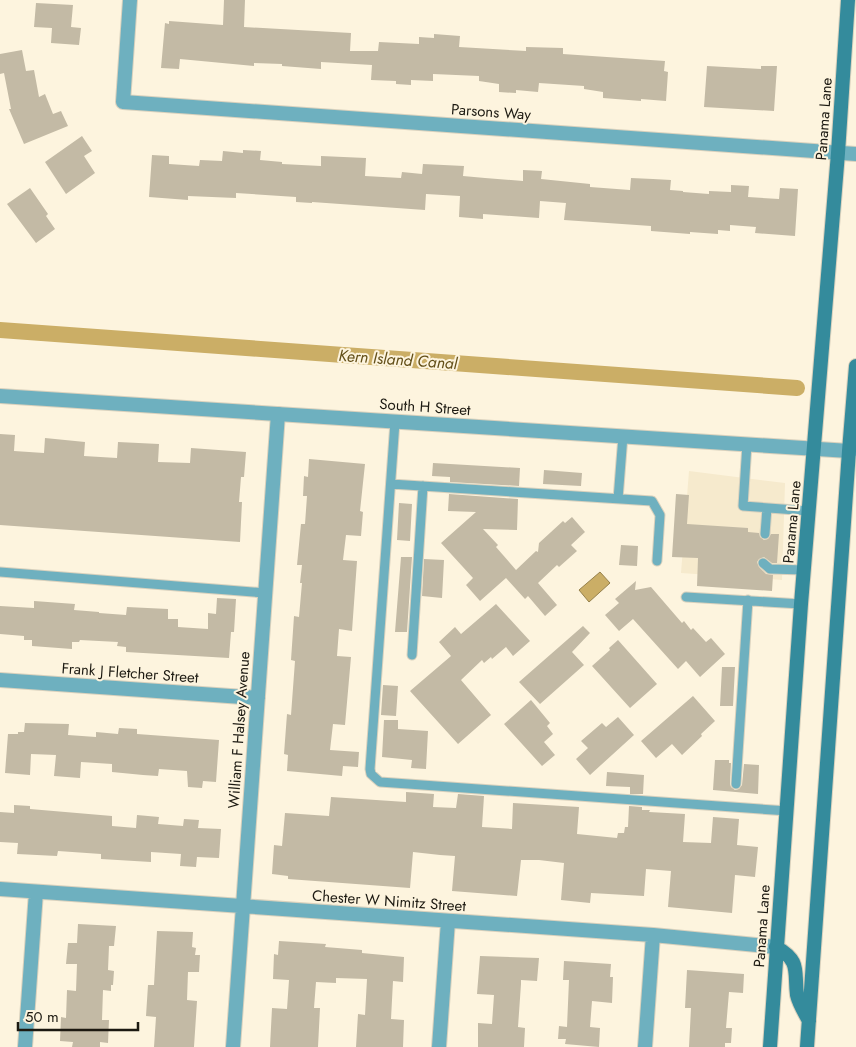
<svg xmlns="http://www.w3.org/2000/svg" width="856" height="1047" font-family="Jost,sans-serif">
	<rect width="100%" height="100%" fill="#fdf4de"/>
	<path fill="#f6eacd" d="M689,471L785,483L782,580L681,573Z"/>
	<path fill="#cbae66" stroke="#96814c" d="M600,572L610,583L589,602L579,590Z"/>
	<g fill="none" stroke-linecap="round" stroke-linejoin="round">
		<path stroke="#cbae66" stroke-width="16" d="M0,330L797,388"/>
	</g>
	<path fill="#c3baa5" d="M224,0H245L244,27L351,33L350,51H378L379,42L419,44V37L434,38V34L460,36L459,47L526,51V47L563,48V54L665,61L664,71L668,72L666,101L641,99V101L603,98V92L584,89V86L539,83L538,92L516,90V93L499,92V84L479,81V76L433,74V81L411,80V85L396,84V81L371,80L372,65L321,62V69L282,66V64L254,63V66L180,59L179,69L161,68L165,23L169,24V21L223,25Z
		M36,3L73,5L71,27L81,28L79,45L51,43L52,28L34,27Z
		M22,50L26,71L34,70L39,97L45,94L53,114L61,111L68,126L24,144L9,109H11L4,73L0,74V54Z
		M707,66L761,69V66H777L774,111L704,107Z
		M82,136L92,151L84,156L95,173L66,194L45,162Z
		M243,150L261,151L260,160L282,162V164L321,166V156L366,158L365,176L401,178L402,172L422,174L423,164L464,166L463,176L485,178L523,181V170L542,171L541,179L590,184V187L630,190L631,178L653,179L671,180L670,190L683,191V192L709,194V191L731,192V185L749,186L748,197L779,199L780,188L798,189L795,236L755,233L756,227L730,225V231L718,230V234L690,232V234L651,231V226L564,220L566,203L540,201L539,218L483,214V219L459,217L460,196L426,194L425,210L312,202V203L296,202V197L236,193V198L188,196V200L149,197L152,155L169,156V164L199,166L200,160L222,161L223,151L243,153Z
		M30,188L48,214L46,216L55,229L36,243L7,204Z
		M0,434L15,435L14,451L44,453L45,438L85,442L84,456L117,458L118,442L159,444L158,462L190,463L191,448L246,452L244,477H241L239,502H242L240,542L0,525Z
		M309,459L365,464L360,511L363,512L361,536L346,535L343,560L357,561L352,631L339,629L337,656L351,657L345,725L333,724L330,750L359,752L358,767L343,766L342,776L287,771L288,755L284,754L287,714L291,715L295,661L291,660L294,616L299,617L302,583H300L302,565H297L301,524H305L307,496H303L304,476L308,477Z
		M433,463L520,468L519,486L450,482V477L432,476Z
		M544,470L582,473L581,486L543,484Z
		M449,494L518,499L517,530L483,529L498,545L496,547L516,570L536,551L538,552L539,543L563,521L565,523L572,517L585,532L571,545L577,551L559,567L557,565L538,583L557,605L545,616L528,596L525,599L506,578L480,601L466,585L473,578L441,543L476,512L448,511Z
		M676,494L689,495L687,524L748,528V532L759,533L760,537L764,540L768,539L771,534H779L777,563H772L764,557L759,559L757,562L759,567L766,574L773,575L772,591L697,586L698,558L672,557Z
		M399,503L412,504L410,541L397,540Z
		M621,545L638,546L637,566L619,565Z
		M401,557H412L407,632H395Z
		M424,559L444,560L442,598L422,596Z
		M636,581L635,590L651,587L682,623L684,621L691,630L693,628L706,642L711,638L725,654L700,677L686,661L678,669L633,619L619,631L605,615L619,603L615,599Z
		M217,598L236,599L234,632H231L229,658L126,652V647L117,646L118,642L80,640L79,642H72V649L32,646V640H24V636L0,634V606L34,608V601L75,604L74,610L99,612V613L126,615L127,607L168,609V619H178V627L208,629V613L216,614Z
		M496,604L530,641L513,656L506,647L492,659L491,657L484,663L482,660L461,680L491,715L458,744L410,691L451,656L439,642L455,627L461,634Z
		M583,626L590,633L572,652L584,665L540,704L519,682Z
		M618,640L657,684L630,708L592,666L610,650L609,648Z
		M722,667H735L733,706H720Z
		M383,685L398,686L396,716L381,715Z
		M693,696L715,721L701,734L702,736L682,755L672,744L656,758L641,741Z
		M531,700L550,723L547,726L553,734L544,742L555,755L542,766L504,724Z
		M618,717L634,735L590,775L576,759L588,748L581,741L602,723L606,727Z
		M384,720H398V729L428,731L426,769L411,768L412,760L382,757Z
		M25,723L69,724L68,735L96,737V732L118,734L119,728L137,729V734L219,740L216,782L203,781L202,788L188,787L187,771L159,769L158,776L143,775L112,772V764L81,762L80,778L54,776L56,755L31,754L30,775L5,773L8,734H18V732H24Z
		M715,760H729V763H731L730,784L731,787L735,790L739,789L742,785L744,764L759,765L758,794L713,790Z
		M607,772L644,775L643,794H630V787L606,786Z
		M406,792L434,794L433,807L456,808L458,794L484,796L482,827L512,829L513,803L579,807L577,834L617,838L618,833H624L625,827H628L629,806L642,807V810H650L649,812L685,814L683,842L711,843L713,817L739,819L737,845L758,847L755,877L735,875L732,913L668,907L671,871L646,869L644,896L591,893L590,903L561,900L564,863L539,860H521L517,896L452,891L455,856L440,855L413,852L410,888L288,879V876L272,874L274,845L282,846L285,813L329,816L331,797L406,802Z
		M14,805L30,806V809L112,816V826L136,828L137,815L159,817L158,824L183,826L184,819L199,820L198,828L221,829L219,858L197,857L196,867L180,866L181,854L151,852V862L101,859V854L58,851L57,856L17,854L18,843L0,842V812L14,813Z
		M78,924L116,926L114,946H109L108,970L114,971L113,985H111V991L103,990L102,1020H109L108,1043L100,1042V1047H72L73,1042L60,1041L61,1017L66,1018L67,990L76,991L77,964H66L68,943H77Z
		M157,931L193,932L192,947L196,948L195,955H200L199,972H188L187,1000L197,1001L194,1047H154L156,1017L146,1016L148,985H154Z
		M279,941L326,944L325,947L362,950V953L404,957L403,982L393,981L391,1019L404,1020L403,1047H356L358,1014L365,1015L367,979L336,978V983L316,982L314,1008H320L318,1047H270L272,1008L287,1009L289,980L273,979L274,954L278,955Z
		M480,956L539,958L537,981L521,980V984L518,1027L525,1028L524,1047H478V1023L492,1024L494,995L477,994Z
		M564,961L611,964L610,977H613L612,1003L592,1001L590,1027L600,1028L599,1047L565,1044L566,1039H558L559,1026L567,1027L569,980H563Z
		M687,970L744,974L743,993L729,992L726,1028H732L731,1043H725V1047H689L691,1008H685Z"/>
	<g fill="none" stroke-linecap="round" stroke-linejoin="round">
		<defs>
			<path id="service" d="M395,422L370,769L371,774L380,782L788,811
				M747,444L743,506L809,511
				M391,484L652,501L660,515L657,561
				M618,499L623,436
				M765,534L767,508
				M763,563L770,569L804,570
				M0,572L265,593
				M686,597L801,604
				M412,655L423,486
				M736,784L748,600"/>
			<path id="minor" d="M130,0L123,102L856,154
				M0,680L258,698
				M0,889L653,935L776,947
				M25,1047L36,892
				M233,1047L278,414
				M439,1047L448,921
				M645,1047L653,935"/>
			<path id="tertiary" d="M0,396L849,451L856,448"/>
			<path id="secondary" d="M776,947C801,961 794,971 797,995C799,1004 805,1013 809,1021
				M770,1047L801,604L838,153L848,0
				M807,1047L849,451L856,366"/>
		</defs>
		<use href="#service" stroke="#d9d1bd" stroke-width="11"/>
		<use href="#minor" stroke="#d9d1bd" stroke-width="16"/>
		<use href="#tertiary" stroke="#d9d1bd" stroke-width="16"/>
		<use href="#secondary" stroke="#d9d1bd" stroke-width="16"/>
		<use href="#service" stroke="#6eb0bf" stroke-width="9"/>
		<use href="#minor" stroke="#6eb0bf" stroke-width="14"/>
		<use href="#tertiary" stroke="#6eb0bf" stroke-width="14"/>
		<use href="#secondary" stroke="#348b9c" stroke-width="14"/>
	</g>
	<g text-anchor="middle" stroke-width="4" stroke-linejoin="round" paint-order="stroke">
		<g font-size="15" fill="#1c1911" stroke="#fdf4de">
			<text transform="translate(491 112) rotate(4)" y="5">Parsons Way</text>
			<text transform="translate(824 119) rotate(-86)" y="5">Panama Lane</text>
			<text transform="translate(425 407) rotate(4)" y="5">South H Street</text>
			<text transform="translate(792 522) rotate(-85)" y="5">Panama Lane</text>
			<text transform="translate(130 673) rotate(4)" y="5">Frank J Fletcher Street</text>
			<text transform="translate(239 730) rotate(-86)" y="5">William F Halsey Avenue</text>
			<text transform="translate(389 901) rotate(4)" y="5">Chester W Nimitz Street</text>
			<text transform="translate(762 926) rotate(-86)" y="5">Panama Lane</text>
		</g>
		<g font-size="16" font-style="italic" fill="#624e17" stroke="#fdf4de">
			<text transform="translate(398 359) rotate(4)" y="6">Kern Island Canal</text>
		</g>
	</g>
	<path d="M18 1022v8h120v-8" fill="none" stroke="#1c1911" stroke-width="2.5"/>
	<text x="25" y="1022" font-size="15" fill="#1c1911" stroke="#fdf4de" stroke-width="4" paint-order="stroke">50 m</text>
</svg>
